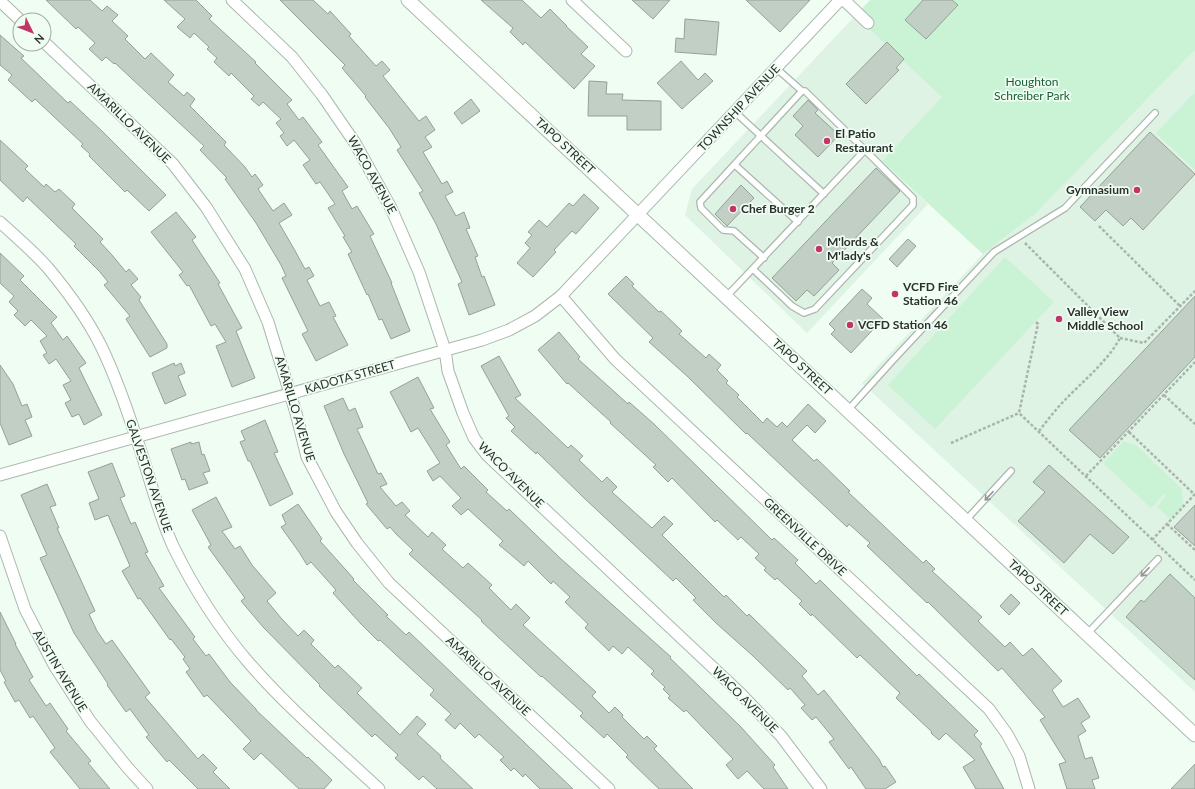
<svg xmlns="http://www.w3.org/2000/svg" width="1195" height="789" font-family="Lato,sans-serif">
	<rect width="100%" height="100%" fill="#effdf3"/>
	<path fill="#def3e4" d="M855,16L943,97L882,161L928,204L807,333L685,215L692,189Z
		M1195,50V692L862,383L983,254L1035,214Z"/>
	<path fill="#caf2d5" d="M870,0H1195V50L1035,214L983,254L882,161L942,97L855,16Z
		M1195,92V170L1156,133Z
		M1005,257L1054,302L935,429L888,385Z
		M1124,441L1136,445L1182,489L1183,506L1170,519L1157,507L1166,496L1164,494L1151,508L1103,463Z"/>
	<path fill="#c2cfc5" stroke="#94a197" d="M46,0H90L102,11L107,6L118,15L112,21L128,36L125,39L145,59L151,53L174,75L168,82L184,96L187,92L195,99L190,106L226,142L224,145L245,167L252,177L255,174L263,185L258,189L273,211L284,203L292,215L279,223L294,249L305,269L309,267L314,276L307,280L320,306L329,302L336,316L333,317L348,345L316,361L302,334L308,331L282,278L286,276L281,265L256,223L225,179L227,178L200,150L204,146L115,63L114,64L106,57L102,61L89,49L95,43L78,27L76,29Z
		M164,0H196L212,16L209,19L256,62L255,63L292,100L287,104L299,120L303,117L322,142L318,145L348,187L342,191L352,209L357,206L374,234L370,236L392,283H391L410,331L391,339L382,319L379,320L368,294L367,295L348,254L352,252L343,237L345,236L328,208L335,204L320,182L316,184L303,165L310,160L294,140L287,146L280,136L284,133L276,123L281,119L263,102L259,106L251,99L254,96L231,73L229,76L214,62L217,58L207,49L209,47L194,33L190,38L177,27L185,19Z
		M280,0H313L328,14L330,11L351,34L349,36L376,66L382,61L390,70L383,76L419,121L426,116L435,130L425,137L432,147L423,152L442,184L447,181L453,192L445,196L456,216L464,212L470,228L466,229L478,256L475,257L482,277L484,276L495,305L469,315L458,284L462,282L436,224L419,193L423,191L397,150L401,147L389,128L365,97L366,96L342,68L345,65Z
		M481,0H522L541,18L550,9L567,26H566L588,47L581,54L595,66L574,89L525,42L523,45L510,32L513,28Z
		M632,0H670L653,19Z
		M746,0H810L780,32Z
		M923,0H952L958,5L926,39L905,20Z
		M685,19L719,22L716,55L675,52L676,38L684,39Z
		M0,35L24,56L21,58L68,103L70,101L103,132L166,195L149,211L127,190L125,192L89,156L90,154L81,146L83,144L35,99L32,102L8,80L12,75L0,65Z
		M887,42L904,59L896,68L899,70L866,104L846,84Z
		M681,61L698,80L705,73L713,81L682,109L657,83Z
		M589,81L607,82L606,94H623L622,100L661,101V130H627V116H588Z
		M471,99L480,111L462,124L454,113Z
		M808,100L818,110L815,113L839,135L818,157L795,135L803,126L793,116Z
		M1150,132L1195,174L1143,230L1131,218L1123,226L1106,210L1095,221L1080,207Z
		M0,140L28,166L25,169L44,187L46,184L55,192L59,189L75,204L72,208L103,239L100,242L112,255L126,272L129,269L138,279L131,285L141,297L139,300L167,344V348L150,357L126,319L130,316L104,285L108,282L100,272L74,246L76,244L27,197L23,202L0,180Z
		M876,168L900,191L832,263L839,270L814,296L807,290L796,301L772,278Z
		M741,185L754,198L727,226L715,214Z
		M584,194L599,208L576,234L572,231L554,250L556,252L533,277L517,263L530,248L525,243L532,235L528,232L539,220L547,227L569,203L573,206Z
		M176,212L196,237L192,240L220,283L218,284L242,328L236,331L255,378L232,387L216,346L226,342L215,324L211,326L189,285L187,286L179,275L183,272L151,232Z
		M908,239L916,246L897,267L889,259Z
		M0,253L24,276L20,280L57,317L51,323L63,340L67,336L86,363L79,368L102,415L84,425L79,414L72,417L65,403L71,400L63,385L71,381L56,359L49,364L43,355L47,353L40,341L47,336L31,320L25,326L14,315L18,311L9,302L14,296L0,283Z
		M626,276L634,284L632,286L659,312L661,311L682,331L679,334L706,358L709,354L721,365L717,370L728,381L726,383L739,395L737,397L763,423L767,418L777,427L782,422L787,427L808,404L826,421L815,433L807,425L792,440L814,461L817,459L850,491L848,492L923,563L926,560L935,569L932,571L982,617L978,621L1005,647L1010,642L1023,656L1032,648L1062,681L1052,690L1063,707L1078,698L1090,717L1081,723L1086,731L1078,736L1085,759L1092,757L1099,778L1092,780L1095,789H1067L1059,764L1066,762L1040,720L1045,717L1002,668L998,671L928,602L927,603L867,546L870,543L849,524L847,527L783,467L747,433L746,434L687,376L649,342L653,338L608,294Z
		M862,289L872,298L867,304L883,319L851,353L831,334L835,330L829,324Z
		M1195,296V357L1100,458L1069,430Z
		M559,332L580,357L578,359L628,404L629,402L654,424L772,540L774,538L798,560L795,563L816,584L820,580L917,676L919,674L978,731L974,735L982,744L980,746L1004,789H976L963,767L975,760L946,733L939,740L931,733L932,732L896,698L900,693L860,655L857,658L812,614L811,616L799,604L802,601L777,578L775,580L764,570L766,568L755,558L759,554L741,537L738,540L717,520L715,522L672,478L668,482L653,467L656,465L610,423L611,422L568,383L567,384L538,350Z
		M499,356L521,395L515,398L568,448L571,445L583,456L579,460L602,482L607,477L617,487L612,492L652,528L664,516L673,524L662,535L724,597L726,595L747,616L749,614L807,671L802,676L818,695L824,690L879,759L883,767L885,766L896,782L885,789H866L851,767L849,769L829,742L834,739L816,717L812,720L801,708L805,705L790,688L788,690L753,656L716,623L693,600L696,598L676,578L673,581L584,498L537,452L536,454L511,431L515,427L506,418L509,416L481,366Z
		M174,363L175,366L181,363L185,373L178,376L186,395L165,404L152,373Z
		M0,365L13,384L22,406L27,404L32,417L25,420L32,436L9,445L0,423Z
		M418,377L434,408L430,409L450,442L446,445L461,469L464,466L488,490L486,492L507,511L509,509L560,558L671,657L670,658L741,727L775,765L773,767L788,789H764L747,771L738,779L726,765L733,759L686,710L684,712L668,698L670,696L663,689L665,687L651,674L654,671L628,647L622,654L613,646L609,651L585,628L588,624L565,602L570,597L553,581L551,584L528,561L524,566L510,554L499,545L503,541L468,509L461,515L452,506L461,498L440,476L433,481L427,471L440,463L418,428L411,432L390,392Z
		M343,398L349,411L355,408L363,427L357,429L378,474L381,473L387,484L380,487L396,506L402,502L410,511L405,515L428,537L432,532L446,545L442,549L463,568L468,563L492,585L489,588L511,610L516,604L530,618L523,625L596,692L592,696L609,713L615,707L623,715L622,717L644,739L647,736L657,746L654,749L693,789H659L626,757L628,755L607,734L604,738L580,716L583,713L542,676L541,677L481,621L482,620L409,554L413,550L396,534L390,527L387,529L366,504L368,503L344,454L324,406Z
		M265,420L278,452L274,453L293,494L270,506L250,461H248L240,442L245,440L241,431Z
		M191,442V444L199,442L202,455L204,454L210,471L203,473L208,483L189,490L185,479L182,480L171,449Z
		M112,463L125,496L120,498L131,524L135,522L148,552L145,553L164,586L159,588L195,637L193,639L206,656L209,654L230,682L256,709V710L307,758L308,757L332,780L324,789H299L261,753L254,760L243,749L251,741L207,695L204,697L186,672L190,669L183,659L185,657L171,639L170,640L140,598L138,599L122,571L130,566L108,515L95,520L89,503L99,499L88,472Z
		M1049,465L1129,537L1113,554L1090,534L1064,563L1018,521L1045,492L1033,482Z
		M47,484L56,505L50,507L59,528H57L95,611L89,614L97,631L106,644L112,640L150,693L145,697L198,759L203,754L217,768L213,772L230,789H198L169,760L167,762L146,737L149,735L130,709L126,712L107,685L108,684L74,633L40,558L47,555L21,495Z
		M216,497L232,527L222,531L235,549L240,546L252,565L276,593L267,601L281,618L298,636L304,630L314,640L311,644L335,668L338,665L362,688L357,693L400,735L417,716L426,724L417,734L441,756L440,758L473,789H437L423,776L419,780L395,758L398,755L375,734L372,737L319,686L320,685L263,627L241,601L245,598L208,547L211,545L192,510Z
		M298,504L322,539L320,541L354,579L353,580L388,615L386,616L406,635L409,632L573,789H540L525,774L523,777L514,768L511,771L500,760L504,757L479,734L475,738L460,723L455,729L445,720L451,714L430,695L434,690L380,640L378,641L361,624L333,593L336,590L311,562L307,565L299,552L281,527L286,524L282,515Z
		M1195,505V546L1174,527Z
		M1170,574L1195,598V680L1126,617L1141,600L1144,602Z
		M1011,594L1020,603L1009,615L1000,606Z
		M0,612L16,644H15L33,677L29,680L46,706L50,703L68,729L66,731L91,761L88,763L110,789H80L50,752L55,748L33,716L30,718L19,700L15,702L4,682L6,681L0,670Z
		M1195,764V789H1171Z"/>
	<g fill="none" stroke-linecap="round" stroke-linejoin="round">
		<defs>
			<path id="service" d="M776,68L802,91
				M735,112L761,136L824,194
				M735,165L798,222
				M764,258L734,231L723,230L701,208L700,202L802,91H805L865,150
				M726,297L865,150L913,198V205L815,309L804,313L792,306L753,269
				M848,410L894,359L994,252L1065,208L1155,113
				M966,520L1011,471
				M1087,634L1158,559"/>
			<path id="minor" d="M232,0L292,57L322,95L355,143L391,208L419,272L445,350L448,371L463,413L474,438L487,455L740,693L781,736L821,789
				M572,0L626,51
				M844,0L868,23
				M0,1L20,20
				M44,42L173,164L206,207L245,269L268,322L296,413L307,457L336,512L357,543L389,583L609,789
				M0,222C16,237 34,252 48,268C68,292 87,318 101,346C115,375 126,406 136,437C149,473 157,511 173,546C193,587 219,628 249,663C288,708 335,748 379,789
				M561,296L615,359L989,709L1007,734L1019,756L1029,789
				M0,475L482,340L509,330L535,316L561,296L840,0
				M0,536L25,609L54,665L90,721L127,767L147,789"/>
			<path id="tertiary" d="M408,0L1195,735"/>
		</defs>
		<use href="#service" stroke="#abb8ae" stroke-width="8"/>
		<use href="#minor" stroke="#abb8ae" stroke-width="13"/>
		<use href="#tertiary" stroke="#abb8ae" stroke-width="15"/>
		<path stroke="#a9b4ac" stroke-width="2.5" stroke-dasharray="3 2" stroke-linecap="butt" d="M1099,226L1180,306
			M1025,243L1120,338C1108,361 1083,381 1065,400C1055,410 1047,421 1039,431
			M1036,322L1038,324L1019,413L1195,580
			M1120,338L1144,343L1195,291
			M1164,395L1195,424
			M1129,432L1195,495
			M951,443L1019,413
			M1086,476L1195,362
			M1167,524L1195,550
			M1152,540L1195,494"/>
		<use href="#service" stroke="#fff" stroke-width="5.5"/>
		<use href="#minor" stroke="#fff" stroke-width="11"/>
		<use href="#tertiary" stroke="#fff" stroke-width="13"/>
	</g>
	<defs><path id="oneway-shaft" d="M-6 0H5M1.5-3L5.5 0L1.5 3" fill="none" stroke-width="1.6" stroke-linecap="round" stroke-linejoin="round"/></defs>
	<g stroke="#959896">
		<use href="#oneway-shaft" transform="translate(989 496) rotate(133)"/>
		<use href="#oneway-shaft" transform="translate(1145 572) rotate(133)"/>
	</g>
	<g fill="#c23566" stroke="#effdf3" stroke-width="1.5">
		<circle cx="827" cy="141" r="4"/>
		<circle cx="1137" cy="190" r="4"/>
		<circle cx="733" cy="209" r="4"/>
		<circle cx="819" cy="249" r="4"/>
		<circle cx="895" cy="294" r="4"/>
		<circle cx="1059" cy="319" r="4"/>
		<circle cx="850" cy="325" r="4"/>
	</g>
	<g text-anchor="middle" stroke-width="3.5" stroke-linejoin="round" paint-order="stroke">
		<g font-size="12" fill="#196038" stroke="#effdf3">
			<text x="1032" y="86">Houghton<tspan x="1032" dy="14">Schreiber Park</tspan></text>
		</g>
		<g font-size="12" fill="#2b302c" stroke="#effdf3">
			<text transform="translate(739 108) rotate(-47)" y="4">TOWNSHIP AVENUE</text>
			<text transform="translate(129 123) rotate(44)" y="4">AMARILLO AVENUE</text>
			<text transform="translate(565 146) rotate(43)" y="4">TAPO STREET</text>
			<text transform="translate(372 175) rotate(61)" y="4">WACO AVENUE</text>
			<text transform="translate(802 367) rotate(43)" y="4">TAPO STREET</text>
			<text transform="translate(350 377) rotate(-16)" y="4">KADOTA STREET</text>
			<text transform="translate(295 409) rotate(73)" y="4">AMARILLO AVENUE</text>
			<text transform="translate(511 475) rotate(45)" y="4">WACO AVENUE</text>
			<text transform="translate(149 476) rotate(71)" y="4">GALVESTON AVENUE</text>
			<text transform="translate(805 537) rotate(43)" y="4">GREENVILLE DRIVE</text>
			<text transform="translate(1038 588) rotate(43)" y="4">TAPO STREET</text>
			<text transform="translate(60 671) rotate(59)" y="4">AUSTIN AVENUE</text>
			<text transform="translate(488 676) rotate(43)" y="4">AMARILLO AVENUE</text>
			<text transform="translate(745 700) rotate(45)" y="4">WACO AVENUE</text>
		</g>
		<g font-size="12" font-weight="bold" fill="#2b302c" stroke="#effdf3" text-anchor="start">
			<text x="835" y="138">El Patio<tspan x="835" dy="14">Restaurant</tspan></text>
			<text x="1129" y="194" text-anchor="end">Gymnasium</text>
			<text x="741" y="213">Chef Burger 2</text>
			<text x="827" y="246">M'lords &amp;<tspan x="827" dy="14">M'lady's</tspan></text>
			<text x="903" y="291">VCFD Fire<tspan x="903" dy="14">Station 46</tspan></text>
			<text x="1067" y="316">Valley View<tspan x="1067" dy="14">Middle School</tspan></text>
			<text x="858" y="329">VCFD Station 46</text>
		</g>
	</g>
	<g transform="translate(32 32) rotate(133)"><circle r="19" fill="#effdf3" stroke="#a1aba3"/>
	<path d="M0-3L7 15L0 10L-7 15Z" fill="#c23566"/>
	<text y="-6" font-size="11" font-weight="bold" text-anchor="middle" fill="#2b302c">N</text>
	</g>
</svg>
